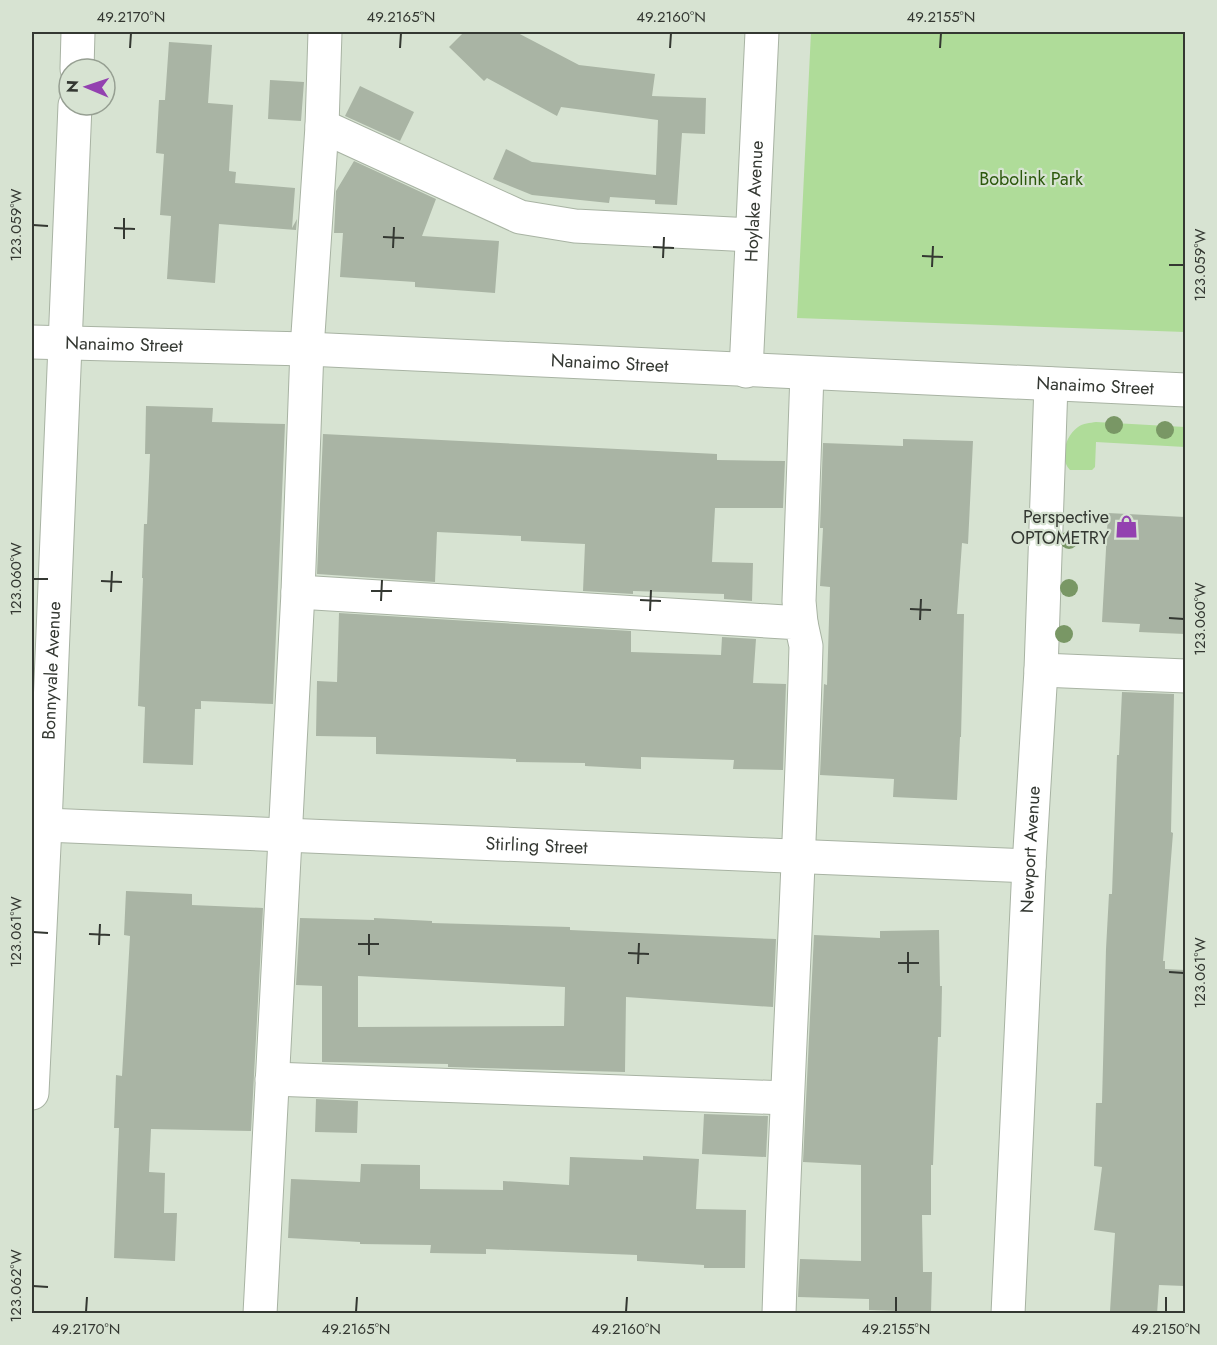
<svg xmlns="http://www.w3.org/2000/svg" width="1217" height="1345" font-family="Jost,sans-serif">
	<rect width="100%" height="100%" fill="#d7e3d2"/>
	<path fill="#afdc99" d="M811,32H1185V332L797,318Z
		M1096,422L1185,427V447L1096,442L1095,467L1092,470H1070C1059,459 1065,436 1078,427C1083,423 1090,423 1096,422Z"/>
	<path fill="#a9b4a4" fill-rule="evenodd" d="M464,32H516L579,65L655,74L652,96L706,98L705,134L682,133L677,205L655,204V200L610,197L609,203L532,195L493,179L506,149L532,162L656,175L658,120L561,107L557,116L487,78L484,81L449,47Z
		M169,42L212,45L208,103L233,105L229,171L236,172L235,183L295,188L292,228L297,219L296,230L219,224L215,283L167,279L171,216L160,215L164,154L156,153L159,100H165Z
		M270,80L304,82L301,121L268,119Z
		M360,86L414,112L400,141L345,116Z
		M354,161L436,199L422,236L499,241L495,293L415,287V282L340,277L343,233H334L336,191Z
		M146,406L213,408L212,422L285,424L273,704L201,701V709H195L193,765L143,763L145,707L138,706L143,578H142L144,524H147L150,454H145Z
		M323,434L717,454V460L785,461L783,508H715L712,562L753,563L752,601L724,599V594L633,591V594L583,591L585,544L521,541V536L437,532L435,582L317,574Z
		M903,439L973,441L968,544L962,543L957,614H964L961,737H960L957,800L893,797L894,779L820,775L824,684L827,685L830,587L820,586L823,528H820L823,443L903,446Z
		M1108,513L1185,517V634L1139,632L1140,624L1102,622Z
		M339,613L631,631V652L721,655L722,637L756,639L753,683L786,684L783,770L733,769L734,760L641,757V769L585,766V763L516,762V759L376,754V737L316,736L317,681L337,682Z
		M1122,692L1174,694L1171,832L1173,833L1163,961H1165V969L1185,970V1286L1159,1285L1157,1314L1110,1311L1115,1233L1094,1230L1102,1167L1094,1166L1096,1103H1102L1106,949L1109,894H1112L1117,755H1119Z
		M126,891L192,894V905L263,908L251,1131L151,1129L149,1172L165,1173L164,1213H177L175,1261L114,1258L119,1128H114L116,1075L122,1076L130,936L124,935Z
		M300,918L374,920V918L432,921V923L570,927V930L776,939L773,1007L626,997L625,1072L448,1067V1064L322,1062V986L296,985ZM358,976L565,987L564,1026L358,1027Z
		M939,930L940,986H942L941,1037H938L933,1165H931V1215H922L923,1272H932L931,1312L869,1310V1299L798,1297L800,1259L861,1261V1165L803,1162L814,935L880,938V931Z
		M316,1099L358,1101L357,1133L315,1132Z
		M704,1114L768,1116L766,1157L702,1154Z
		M643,1156L699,1159L696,1209L746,1210L745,1268H704V1265L637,1261V1255L486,1249V1254L430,1253L431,1245L360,1244V1242L288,1238L291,1179L360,1182L361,1164L420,1165V1189L503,1190V1181L569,1185L570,1157L643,1160Z"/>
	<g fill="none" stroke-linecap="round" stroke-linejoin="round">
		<defs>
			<g id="minor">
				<path d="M77,69L78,32"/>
				<path d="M322,126L520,217L575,226L752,235"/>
				<path id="s1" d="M32,342L307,349L1186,390"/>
				<path id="s2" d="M746,371L762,32"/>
				<path d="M298,592L801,623L806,646C800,869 786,1091 779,1314"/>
				<path d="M801,623L799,601L807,373"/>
				<path d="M1041,670L1186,676"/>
				<path id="s3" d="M45,825L1029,866"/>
				<path d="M272,1079L786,1098"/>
				<path id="s4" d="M32,1093L45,825L75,105"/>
				<path d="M260,1314L298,592L307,349L322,126L325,32"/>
				<path id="s5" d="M1008,1314L1029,866L1041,670L1051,384"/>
			</g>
		</defs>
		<use href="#minor" stroke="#a8b3a3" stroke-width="35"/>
		<use href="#minor" stroke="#fff" stroke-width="33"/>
	</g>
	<g fill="#799765">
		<circle cx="1114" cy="425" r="9"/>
		<circle cx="1165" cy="430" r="9"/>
		<circle cx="1069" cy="540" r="9"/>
		<circle cx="1069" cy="588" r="9"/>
		<circle cx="1064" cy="634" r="9"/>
	</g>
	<path fill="none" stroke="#343832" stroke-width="2" d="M130,48L131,33M400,48L401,33M670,48L671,33M940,48L941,33M33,225L48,226M114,228L135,229M383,237L404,238M124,239V218M653,247L674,248M393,248L394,227M922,256L943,257M663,258L664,237M1169,265H1184M932,267L933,246M33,579H48M101,581L122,582M371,591H392M111,592L112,571M640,600L661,601M381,601L382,580M910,609L931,610M650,611L651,590M1169,618L1184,619M920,620L921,599M33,932L48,933M89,934L110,935M358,944H379M99,945L100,924M628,953L649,954M369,955V934M898,963H919M638,964L639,943M1169,972L1184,973M908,973V952M33,1286L48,1287M86,1312L87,1297M356,1312L357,1297M626,1312L627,1297M896,1312V1297M1166,1312V1297"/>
	<defs>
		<symbol id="shop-bare" viewBox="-9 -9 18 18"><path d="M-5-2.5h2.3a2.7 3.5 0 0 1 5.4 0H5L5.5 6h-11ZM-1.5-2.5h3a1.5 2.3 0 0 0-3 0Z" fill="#9341b0" stroke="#d7e3d2" stroke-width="2.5" paint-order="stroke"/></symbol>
	</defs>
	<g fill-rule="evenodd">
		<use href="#shop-bare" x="1110" y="510" width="33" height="33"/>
	</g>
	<g text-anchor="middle" stroke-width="4.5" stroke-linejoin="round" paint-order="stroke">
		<g font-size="18" fill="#2c580c" stroke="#d7e3d2">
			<text x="1031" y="185">Bobolink Park</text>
		</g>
		<g font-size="18" fill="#343832" stroke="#d7e3d2">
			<text dy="6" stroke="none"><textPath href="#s2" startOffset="170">Hoylake Avenue</textPath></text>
			<text dy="6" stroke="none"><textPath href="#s1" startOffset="92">Nanaimo Street</textPath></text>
			<text dy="6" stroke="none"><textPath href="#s1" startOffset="578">Nanaimo Street</textPath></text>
			<text dy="6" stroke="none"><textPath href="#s1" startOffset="1064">Nanaimo Street</textPath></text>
			<text dy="6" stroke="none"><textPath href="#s4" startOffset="423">Bonnyvale Avenue</textPath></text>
			<text dy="6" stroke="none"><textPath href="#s3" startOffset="492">Stirling Street</textPath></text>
			<text dy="6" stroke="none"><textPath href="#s5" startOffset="465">Newport Avenue</textPath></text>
		</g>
		<g font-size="18" fill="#343832" stroke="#d7e3d2" text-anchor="end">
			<text x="1109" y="523">Perspective<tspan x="1109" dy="21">OPTOMETRY</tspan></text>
		</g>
	</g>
	<rect width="1217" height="1345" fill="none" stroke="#d7e3d2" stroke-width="66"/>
	<g transform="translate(87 87) rotate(272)"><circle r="28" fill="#d7e3d2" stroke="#969f92" stroke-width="1.5"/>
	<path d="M0-4.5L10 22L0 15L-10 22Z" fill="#9341b0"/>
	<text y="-9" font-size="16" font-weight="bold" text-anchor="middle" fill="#343832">N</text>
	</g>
	<rect x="33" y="33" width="1151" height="1279" fill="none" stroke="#343832" stroke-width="2"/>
	<g font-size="15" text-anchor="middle" fill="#343832">
		<text x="131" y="22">49.2170°N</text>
		<text x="401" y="22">49.2165°N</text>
		<text x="671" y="22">49.2160°N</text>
		<text x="941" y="22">49.2155°N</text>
		<text transform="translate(16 225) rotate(-90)" y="5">123.059°W</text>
		<text transform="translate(1200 265) rotate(-90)" y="5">123.059°W</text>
		<text transform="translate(16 579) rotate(-90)" y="5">123.060°W</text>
		<text transform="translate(1200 619) rotate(-90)" y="5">123.060°W</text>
		<text transform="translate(16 932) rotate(-90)" y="5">123.061°W</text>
		<text transform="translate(1200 973) rotate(-90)" y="5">123.061°W</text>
		<text transform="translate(16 1286) rotate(-90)" y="5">123.062°W</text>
		<text x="86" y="1334">49.2170°N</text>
		<text x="356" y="1334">49.2165°N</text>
		<text x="626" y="1334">49.2160°N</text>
		<text x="896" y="1334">49.2155°N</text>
		<text x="1166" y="1334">49.2150°N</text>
	</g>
</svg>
